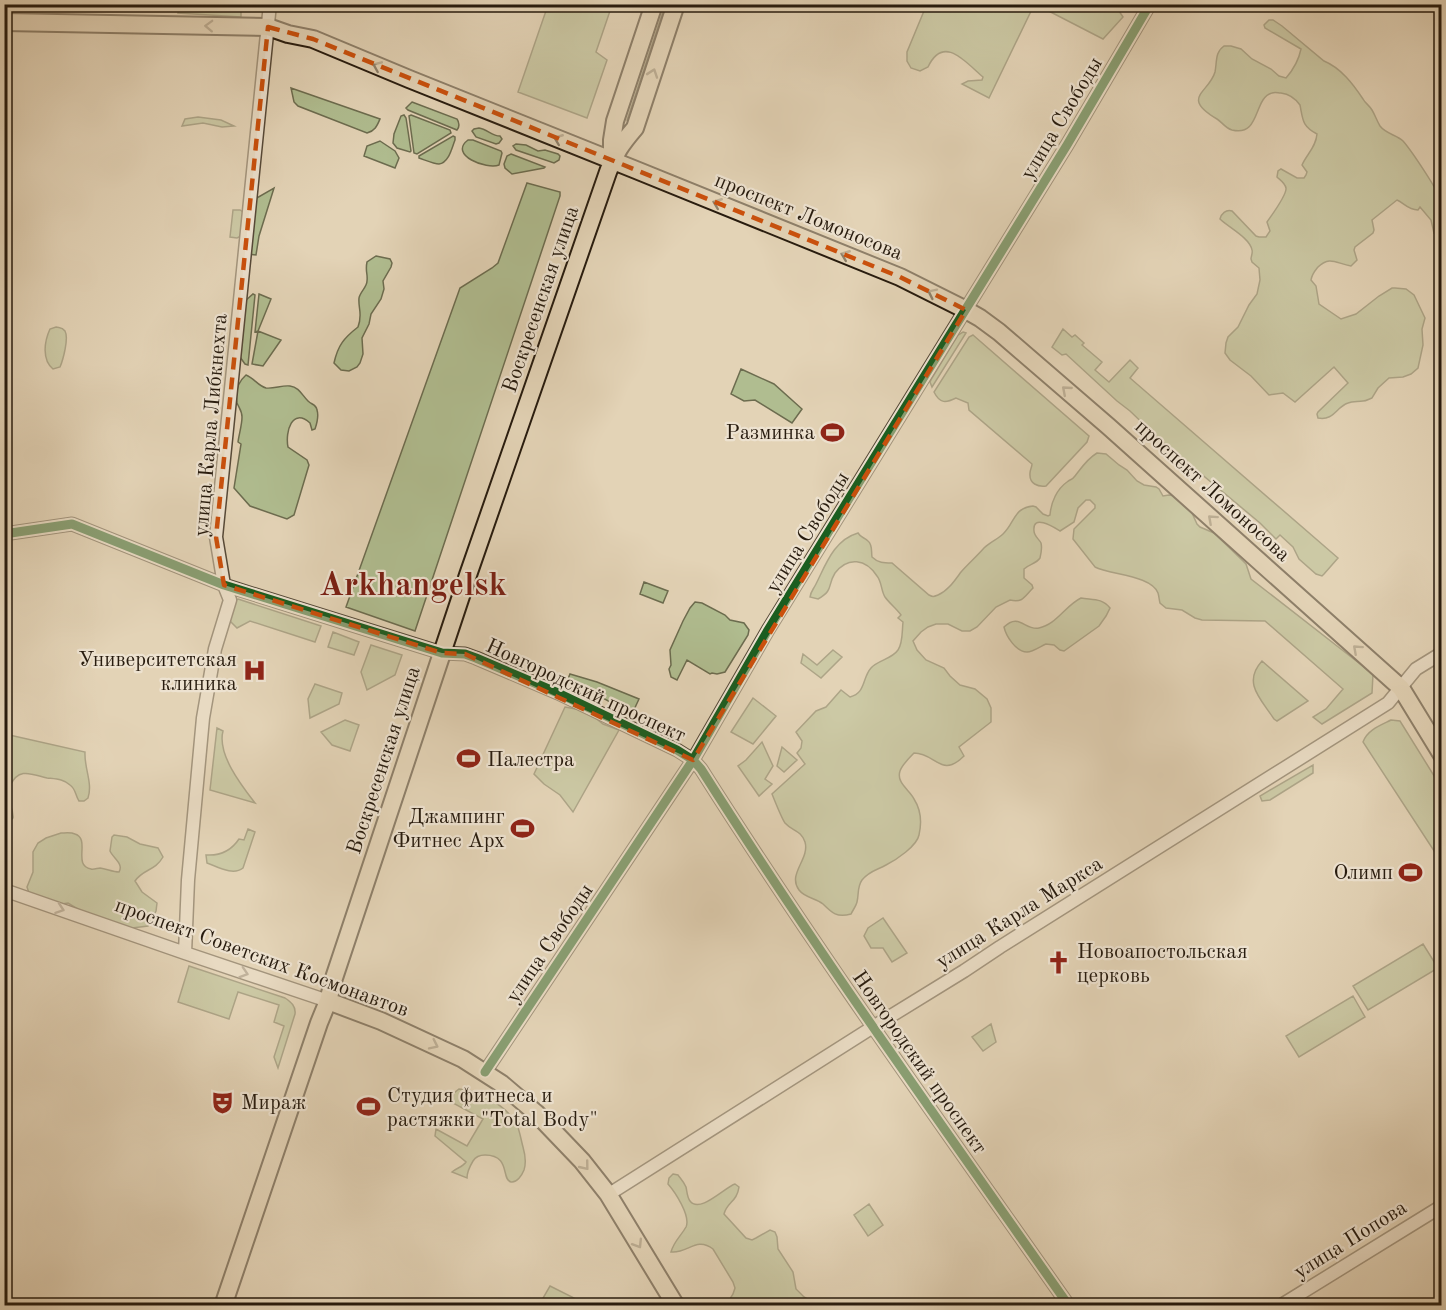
<svg xmlns="http://www.w3.org/2000/svg" width="1446" height="1310" font-family="'Old Standard TT',serif">
	<rect width="100%" height="100%" fill="#e3d3b6"/>
	<filter id="stains"><feTurbulence type="fractalNoise" baseFrequency=".00333" numOctaves="4"/><feColorMatrix values="0 0 0 0 .2 0 0 0 0 .09 0 0 0 0 .02 0 0 0 .5 -.17"/></filter>
	<radialGradient id="worn" r=".72"><stop offset=".6" stop-color="#630" stop-opacity="0"/><stop offset="1" stop-color="#630" stop-opacity=".3"/></radialGradient>
	<path fill="#b0bd90" stroke="#6c6c4f" stroke-width="1.5" d="M952,4L1034,5L989,98L962,84L968,81L982,80L983,77C967,64 944,33 928,67L920,71L911,68L907,61V52L924,11L932,5H942L949,8Z
		M548,5H612L596,52L607,60L587,118L518,92Z
		M665,5H671L630,120H627Z
		M1037,5H1115L1123,17L1103,39Z
		M180,6L241,11V17L178,13Z
		M1269,20H1273L1282,26L1324,61C1341,68 1353,84 1363,99C1365,103 1369,105 1372,110C1375,115 1377,121 1380,126C1386,134 1397,135 1403,141C1411,150 1440,193 1442,203C1443,212 1442,222 1441,231L1434,233L1431,220L1420,207L1418,210C1408,210 1404,203 1397,200L1372,220L1374,230L1373,233L1355,247L1354,250L1357,260L1351,266C1337,264 1330,255 1318,267C1314,272 1312,274 1311,280L1316,286L1319,304L1341,319L1356,314L1379,296L1392,288H1395L1406,289L1414,295L1425,318L1422,329L1423,345L1418,368L1411,374L1403,377L1389,378L1378,388L1372,398C1369,399 1366,401 1363,401C1358,402 1353,401 1348,403C1336,407 1334,421 1318,418L1317,414L1318,412L1348,383L1334,367L1295,402L1283,393L1269,395L1251,376L1230,360L1225,353L1226,343L1228,337L1238,327L1249,305L1257,294L1260,280L1259,268L1252,262L1251,259C1251,257 1253,252 1252,250C1250,238 1228,227 1220,219C1221,214 1226,209 1232,211L1256,236L1259,237H1266L1270,231L1267,222C1271,216 1287,195 1286,188C1285,183 1280,180 1277,177L1278,171L1281,169L1297,178H1304L1306,175L1307,172L1302,165C1307,154 1316,147 1317,134C1302,126 1303,120 1300,105C1295,98 1289,94 1281,93C1278,93 1275,92 1272,93C1253,98 1261,137 1232,130C1225,128 1222,122 1217,119C1180,97 1209,93 1215,72C1217,62 1215,52 1224,46H1231L1241,49L1252,59L1271,69L1279,76L1286,78C1293,70 1299,59 1301,49L1265,28L1264,25Z
		M291,88L380,119C377,126 375,131 367,133L298,106L294,102Z
		M412,102L457,119C459,122 460,127 457,130L408,110L406,108Z
		M404,115L406,118L411,151L410,152L397,148L393,143L394,134L401,116Z
		M411,115L450,130L451,133L417,154L414,153L409,116Z
		M198,117L221,120L234,126L222,127L203,123L182,126L185,119Z
		M479,128C487,129 492,136 500,136L502,139L499,143L496,144L476,137L472,131L474,129Z
		M453,136L455,137V140C452,147 449,163 439,164C434,164 425,160 419,158V156Z
		M468,140H473L501,151L502,153L499,165C487,170 448,155 468,140Z
		M380,141L395,151L399,158L395,168L364,156L367,146Z
		M516,144L526,145L538,151L545,150L558,154L560,156L559,160L554,163L516,150L513,146Z
		M511,154L545,167L544,168L512,174L505,168L504,164L507,156Z
		M527,183L560,192V196L415,631L346,607L460,288L492,268L498,263Z
		M274,188L259,236L256,255L248,254L255,199Z
		M233,210H240L246,214L243,235L237,238L230,237Z
		M376,256L390,259L392,263L391,267L383,281L384,289L381,299L371,314L369,324L362,338L363,354L360,363L357,367L349,371L341,370L334,363C338,345 344,338 358,327C363,314 358,309 359,298C360,292 367,287 367,281C368,274 365,271 367,262Z
		M253,294L255,295L248,365L245,364L240,357L245,301Z
		M259,294L271,299L258,331L281,340L263,366L252,364L258,331L255,332Z
		M56,327C60,328 62,327 65,331C69,338 63,360 60,367L53,369C42,360 44,342 50,329Z
		M1063,329L1072,337L1075,335L1084,343L1082,345L1102,362L1095,370L1109,382L1130,360L1138,368L1130,378L1338,558L1324,574L1322,576L1316,574L1299,559L1293,547L1280,535L1276,539L1260,523L1157,437L1130,411L1117,401L1066,354L1062,355L1052,347Z
		M963,332L966,333L932,387L930,382L932,378L958,335Z
		M973,335L1089,436L1087,442L1046,486C1038,487 1029,484 1030,473C1030,470 1032,467 1032,464L969,410L968,403L956,398C946,403 940,404 934,392L969,337Z
		M741,369L774,384L802,409L792,423L755,400L744,401L731,394Z
		M246,375C254,378 258,386 266,388C274,389 282,385 290,386C299,387 302,395 308,401C312,405 316,404 317,410C319,416 317,423 315,429L312,430L310,423C292,407 285,432 288,447L307,460L309,465L294,515L287,519L250,506L234,488L241,444L238,442C239,434 242,425 242,417C242,411 239,408 237,403C235,392 238,382 246,375Z
		M1097,453L1106,454L1119,465L1127,470L1137,481L1144,485L1156,487L1159,489L1163,496L1169,495L1176,496L1192,513L1197,524L1200,527L1214,533L1243,561L1246,564L1251,579L1373,674L1372,693L1322,724L1313,717L1326,709L1343,689L1265,621L1202,620L1195,618L1182,610L1166,608L1160,603C1159,599 1159,596 1158,593C1151,575 1110,575 1095,567L1073,539L1074,529L1095,508V505L1090,500H1086L1078,508L1074,522L1060,531C1055,528 1032,513 1034,531C1034,536 1039,539 1041,543C1042,547 1041,554 1040,558C1036,564 1029,564 1024,569V578L1032,585L1033,588C1024,597 1023,603 1010,600L996,607L977,627L970,631H962L948,624H936L928,627L921,632L913,641L917,650L926,660L944,668L950,676L960,685L975,689L987,699L991,708V722L959,747L964,756C941,779 936,753 914,753C909,758 902,765 900,771C896,783 910,790 914,799C921,810 922,822 919,835C917,846 896,860 886,865C877,870 869,871 862,880C857,887 859,894 857,902C856,906 853,910 851,914C837,918 832,913 823,904C816,898 805,898 799,890C787,874 810,859 805,842C801,830 792,831 785,823C782,819 774,799 772,794L805,764L797,753L801,748L802,741L796,732L816,711L826,707L841,690L850,697C866,693 862,678 871,668C878,660 892,659 898,650C903,643 902,631 903,622L898,618L901,615C896,608 890,604 885,597C881,591 882,582 877,576C866,559 848,556 835,573C827,586 834,590 818,599L810,597C811,591 813,590 816,584C826,564 834,540 858,533C861,538 864,537 868,541C873,545 871,552 872,557C878,563 884,563 892,563L929,595C933,597 933,597 938,595C948,591 955,580 961,572C968,564 977,556 984,548C990,542 998,539 1003,534C1015,523 1013,508 1033,506L1036,507L1043,514L1048,516L1050,515C1051,502 1057,489 1067,482C1072,478 1071,481 1075,476C1082,467 1087,459 1097,453Z
		M644,582L668,591L663,603L640,594Z
		M1081,598C1093,600 1102,598 1110,608L1106,616L1099,626L1064,651L1060,650L1054,645L1046,644C1041,646 1033,652 1027,652C1016,652 1006,636 1004,627C1019,612 1025,631 1039,628C1056,625 1066,605 1081,598Z
		M238,599L321,626L315,642L250,621L237,628L230,621L234,602Z
		M695,602L702,603L725,615L730,620L744,623L749,630L748,635L725,672L717,674L712,673L710,674L687,660L677,680L671,677L669,669L671,665L670,650L683,621L690,608Z
		M333,632L359,642L354,655L328,647Z
		M371,645L402,655L395,675L367,690L361,672Z
		M833,650L842,657L821,678L801,663L803,654L817,665Z
		M1262,661L1308,701L1277,721L1274,719C1261,699 1242,683 1262,661Z
		M570,674L597,682L639,699L632,714L568,679Z
		M315,684L342,693L339,704L310,718L308,699Z
		M753,698L776,716L753,744L731,732Z
		M565,707L581,710L593,716L603,724L619,730L573,812L560,795L544,784L534,774Z
		M345,720L359,725L350,751L332,745L321,732Z
		M1391,720L1400,721L1441,787L1442,859L1440,860L1363,742C1367,730 1381,725 1391,720Z
		M217,728L223,731C217,754 241,785 255,803L210,790Z
		M5,734L85,752C84,768 93,783 88,798L84,801H79C75,795 76,789 70,785C64,779 56,779 47,778C33,775 19,766 10,786C4,800 14,806 13,818L5,826Z
		M762,742L773,766L765,779L772,784L759,796L738,766L746,760Z
		M782,747L797,760L784,772L777,766Z
		M1313,765V773L1270,800L1262,801L1260,796Z
		M248,829L255,832L243,868C233,876 218,867 207,863L206,855C221,856 231,851 239,839L244,840Z
		M61,833C65,833 71,832 75,834C91,839 72,866 91,869C93,870 98,868 100,868C107,869 113,872 119,872C124,864 113,858 110,851L112,837L114,835L127,837L140,844L158,848L163,857C155,871 143,869 135,881L142,892L157,903L156,911L148,926L132,928L124,927L81,911L68,903L56,905L29,893L27,887L33,872V852L38,843L46,838Z
		M883,918L907,953L892,962L883,948H871L864,936L868,928Z
		M1423,944L1438,968L1368,1010L1353,986Z
		M189,966L285,998C291,1002 296,1006 295,1014L278,1068L274,1057L284,1026L274,1022L279,1005L238,992L229,1019L178,1002Z
		M1353,996L1365,1017L1299,1057L1286,1036Z
		M991,1024L996,1042L983,1051L972,1037Z
		M459,1089C479,1090 507,1106 517,1125C520,1132 521,1140 523,1147C525,1154 526,1164 524,1170C522,1175 517,1183 511,1182C501,1180 511,1155 485,1155C480,1155 476,1156 473,1161C470,1166 467,1173 467,1178L452,1172C456,1168 463,1167 466,1162L435,1136L436,1129L467,1146L483,1119L451,1102L454,1093Z
		M673,1174L678,1175C681,1179 684,1182 686,1187C687,1191 687,1197 690,1201C700,1214 725,1187 735,1184L739,1187C737,1202 727,1202 724,1214L746,1238L752,1240L756,1238L770,1230L775,1232L777,1237L778,1249L793,1272L796,1289L804,1297L818,1305H714L730,1299L733,1294L735,1288L733,1282L713,1249C696,1236 688,1254 671,1252C674,1241 681,1236 686,1227C691,1216 675,1192 668,1184L669,1178Z
		M869,1204L883,1225L868,1236L854,1215Z
		M550,1286L584,1303L583,1305H539Z"/>
	<g fill="none" stroke-linecap="round" stroke-linejoin="round">
		<defs>
			<path id="minor" d="M4,534L72,524L224,585L442,653L465,654L476,658L558,693L677,750L693,760L701,769C817,952 944,1128 1069,1306
				M4,890L185,953L328,1001
				M185,953L188,880L203,718L215,649L230,600L224,585L216,537L270,4
				M485,1072L693,760L768,630L1067,145L1150,4
				M608,1194L614,1191L873,1027L964,971L1000,947L1388,703L1416,669L1442,653
				M1280,1306L1442,1206"/>
			<path id="major" d="M4,22L268,27L288,34L313,39L409,79L636,170L900,277L966,310L980,318L999,332L1108,426L1401,688L1442,755
				M612,159V140L615,121L654,4
				M328,1001L381,1021L463,1059L502,1084L536,1113L582,1161L608,1194L676,1306
				M223,1306L319,1023L328,1001L334,978L468,575L608,172C614,154 623,142 635,128L676,4"/>
		</defs>
		<use href="#minor" stroke="#564938" stroke-width="15"/>
		<use href="#major" stroke="#271b0e" stroke-width="20"/>
		<use href="#minor" stroke="#ede2d0" stroke-width="12"/>
		<use href="#major" stroke="#e3d3b6" stroke-width="16"/>
		<defs>
			<path id="cycleway" d="M4,534L72,524L224,585L442,653L465,654L476,658L558,693L677,750L693,760L701,769C817,952 944,1128 1069,1306
				M485,1072L693,760L768,630L1067,145L1150,4"/>
		</defs>
		<use href="#cycleway" stroke="#ede2d0" stroke-width="13"/>
		<use href="#cycleway" stroke="#1b5e20" stroke-width="9"/>
	</g>
	<defs><path id="oneway-chevron" d="M-2-3.5L2.5 0L-2 3.5" fill="none" stroke-width="1.6" stroke-linecap="round" stroke-linejoin="round" transform="scale(1.5)"/></defs>
	<g stroke="#8e806a">
		<use href="#oneway-chevron" transform="translate(209 26) rotate(-178)"/>
		<use href="#oneway-chevron" transform="translate(377 66) rotate(-157)"/>
		<use href="#oneway-chevron" transform="translate(653 73) rotate(-71)"/>
		<use href="#oneway-chevron" transform="translate(558 139) rotate(-158)"/>
		<use href="#oneway-chevron" transform="translate(717 203) rotate(-158)"/>
		<use href="#oneway-chevron" transform="translate(845 255) rotate(-158)"/>
		<use href="#oneway-chevron" transform="translate(932 293) rotate(-154)"/>
		<use href="#oneway-chevron" transform="translate(1066 390) rotate(-139)"/>
		<use href="#oneway-chevron" transform="translate(1212 519) rotate(-138)"/>
		<use href="#oneway-chevron" transform="translate(1357 649) rotate(-138)"/>
		<use href="#oneway-chevron" transform="translate(434 1045) rotate(26)"/>
		<use href="#oneway-chevron" transform="translate(585 1166) rotate(51)"/>
		<use href="#oneway-chevron" transform="translate(638 1244) rotate(58)"/>
	</g>
	<g stroke="#948879">
		<use href="#oneway-chevron" transform="translate(60 909) rotate(19)"/>
		<use href="#oneway-chevron" transform="translate(244 973) rotate(18)"/>
	</g>
	<path d="M0 0H1446V1310H0ZM268,27L313,39L900,277L966,310L693,760L465,654L442,653L224,585L216,537Z" fill="#e3d3b6" fill-opacity=".55" fill-rule="evenodd"/>
	<path fill="none" stroke="#cb500c" stroke-width="4.5" stroke-dasharray="12 8" stroke-linejoin="round" d="M268,27L313,39L900,277L966,310L693,760L465,654L442,653L224,585L216,537Z"/>
	<defs>
		<symbol id="stadium-bare" viewBox="-9 -9 18 18"><path d="M0-5a6.5 5 0 1 0 0 10a6.5 5 0 1 0 0-10ZM-3.5-1.8h7v3.6h-7Z" fill="#8f2418" stroke="#ede2d0" stroke-width="2.5" paint-order="stroke"/></symbol>
		<symbol id="hospital-bare" viewBox="-9 -9 18 18"><path d="M-5-5h3v3.5h4V-5h3V5h-3V1.5h-4V5h-3Z" fill="#8f2418" stroke="#ede2d0" stroke-width="2.5" paint-order="stroke"/></symbol>
		<symbol id="church-bare" viewBox="-9 -9 18 18"><path d="M-1.2-6h2.4v3.5h3.3v2.4h-3.3V6h-2.4V-.1h-3.3v-2.4h3.3Z" fill="#8f2418" stroke="#ede2d0" stroke-width="2.5" paint-order="stroke"/></symbol>
		<symbol id="theatre-bare" viewBox="-9 -9 18 18"><path d="M-5-5.5Q0-4 5-5.5V0Q5 5 0 6Q-5 5-5 0ZM-3.3-2.5H-1v1.5H-3.3ZM1-2.5H3.3v1.5H1ZM-2.8 1Q0 5.5 2.8 1Z" fill="#8f2418" stroke="#ede2d0" stroke-width="2.5" paint-order="stroke"/></symbol>
	</defs>
	<g fill-rule="evenodd">
		<use href="#stadium-bare" x="816" y="416" width="33" height="33"/>
		<use href="#hospital-bare" x="238" y="654" width="33" height="33"/>
		<use href="#stadium-bare" x="452" y="742" width="33" height="33"/>
		<use href="#stadium-bare" x="506" y="812" width="33" height="33"/>
		<use href="#stadium-bare" x="1394" y="856" width="33" height="33"/>
		<use href="#church-bare" x="1042" y="946" width="33" height="33"/>
		<use href="#theatre-bare" x="206" y="1086" width="33" height="33"/>
		<use href="#stadium-bare" x="352" y="1090" width="33" height="33"/>
	</g>
	<g text-anchor="middle" stroke-width="4.5" stroke-linejoin="round" paint-order="stroke">
		<g font-size="21" fill="#271b0e" stroke="#ede2d0">
			<text transform="translate(1061 118) rotate(-59)" y="7">улица Свободы</text>
			<text transform="translate(809 216) rotate(22)" y="7">проспект Ломоносова</text>
			<text transform="translate(540 299) rotate(-71)" y="7">Воскресенская улица</text>
			<text transform="translate(210 425) rotate(-85)" y="7">улица Карла Либкнехта</text>
			<text transform="translate(1213 490) rotate(42)" y="7">проспект Ломоносова</text>
			<text transform="translate(807 532) rotate(-58)" y="7">улица Свободы</text>
			<text transform="translate(586 690) rotate(25)" y="7">Новгородский проспект</text>
			<text transform="translate(383 760) rotate(-72)" y="7">Воскресенская улица</text>
			<text transform="translate(1019 912) rotate(-32)" y="7">улица Карла Маркса</text>
			<text transform="translate(549 943) rotate(-56)" y="7">улица Свободы</text>
			<text transform="translate(262 957) rotate(20)" y="7">проспект Советских Космонавтов</text>
			<text transform="translate(920 1062) rotate(55)" y="7">Новгородский проспект</text>
			<text transform="translate(1350 1239) rotate(-32)" y="7">улица Попова</text>
		</g>
		<g font-size="21" fill="#271b0e" stroke="#ede2d0" text-anchor="end">
			<text x="815" y="439">Разминка</text>
			<text x="237" y="666">Университетская<tspan x="237" dy="24">клиника</tspan></text>
			<text x="487" y="766" text-anchor="start">Палестра</text>
			<text x="505" y="823">Джампинг<tspan x="505" dy="24">Фитнес Арх</tspan></text>
			<text x="1393" y="879">Олимп</text>
			<text x="1077" y="958" text-anchor="start">Новоапостольская<tspan x="1077" dy="24">церковь</tspan></text>
			<text x="387" y="1102" text-anchor="start">Студия фитнеса и<tspan x="387" dy="24">растяжки "Total Body"</tspan></text>
			<text x="241" y="1109" text-anchor="start">Мираж</text>
		</g>
		<g font-size="33" font-weight="bold" fill="#7a1f14" stroke="#ede2d0">
			<text x="413" y="595">Arkhangelsk</text>
		</g>
	</g>
	<rect width="1446" height="1310" fill="none" stroke="#e3d3b6" stroke-width="24"/>
	<rect x="6" y="6" width="1434" height="1298" fill="none" stroke="#271b0e" stroke-width="3"/>
	<rect x="12" y="12" width="1422" height="1286" fill="none" stroke="#271b0e" stroke-width="1.5"/>
	<rect width="100%" height="100%" filter="url(#stains)"/>
	<rect width="100%" height="100%" fill="url(#worn)"/>
</svg>
